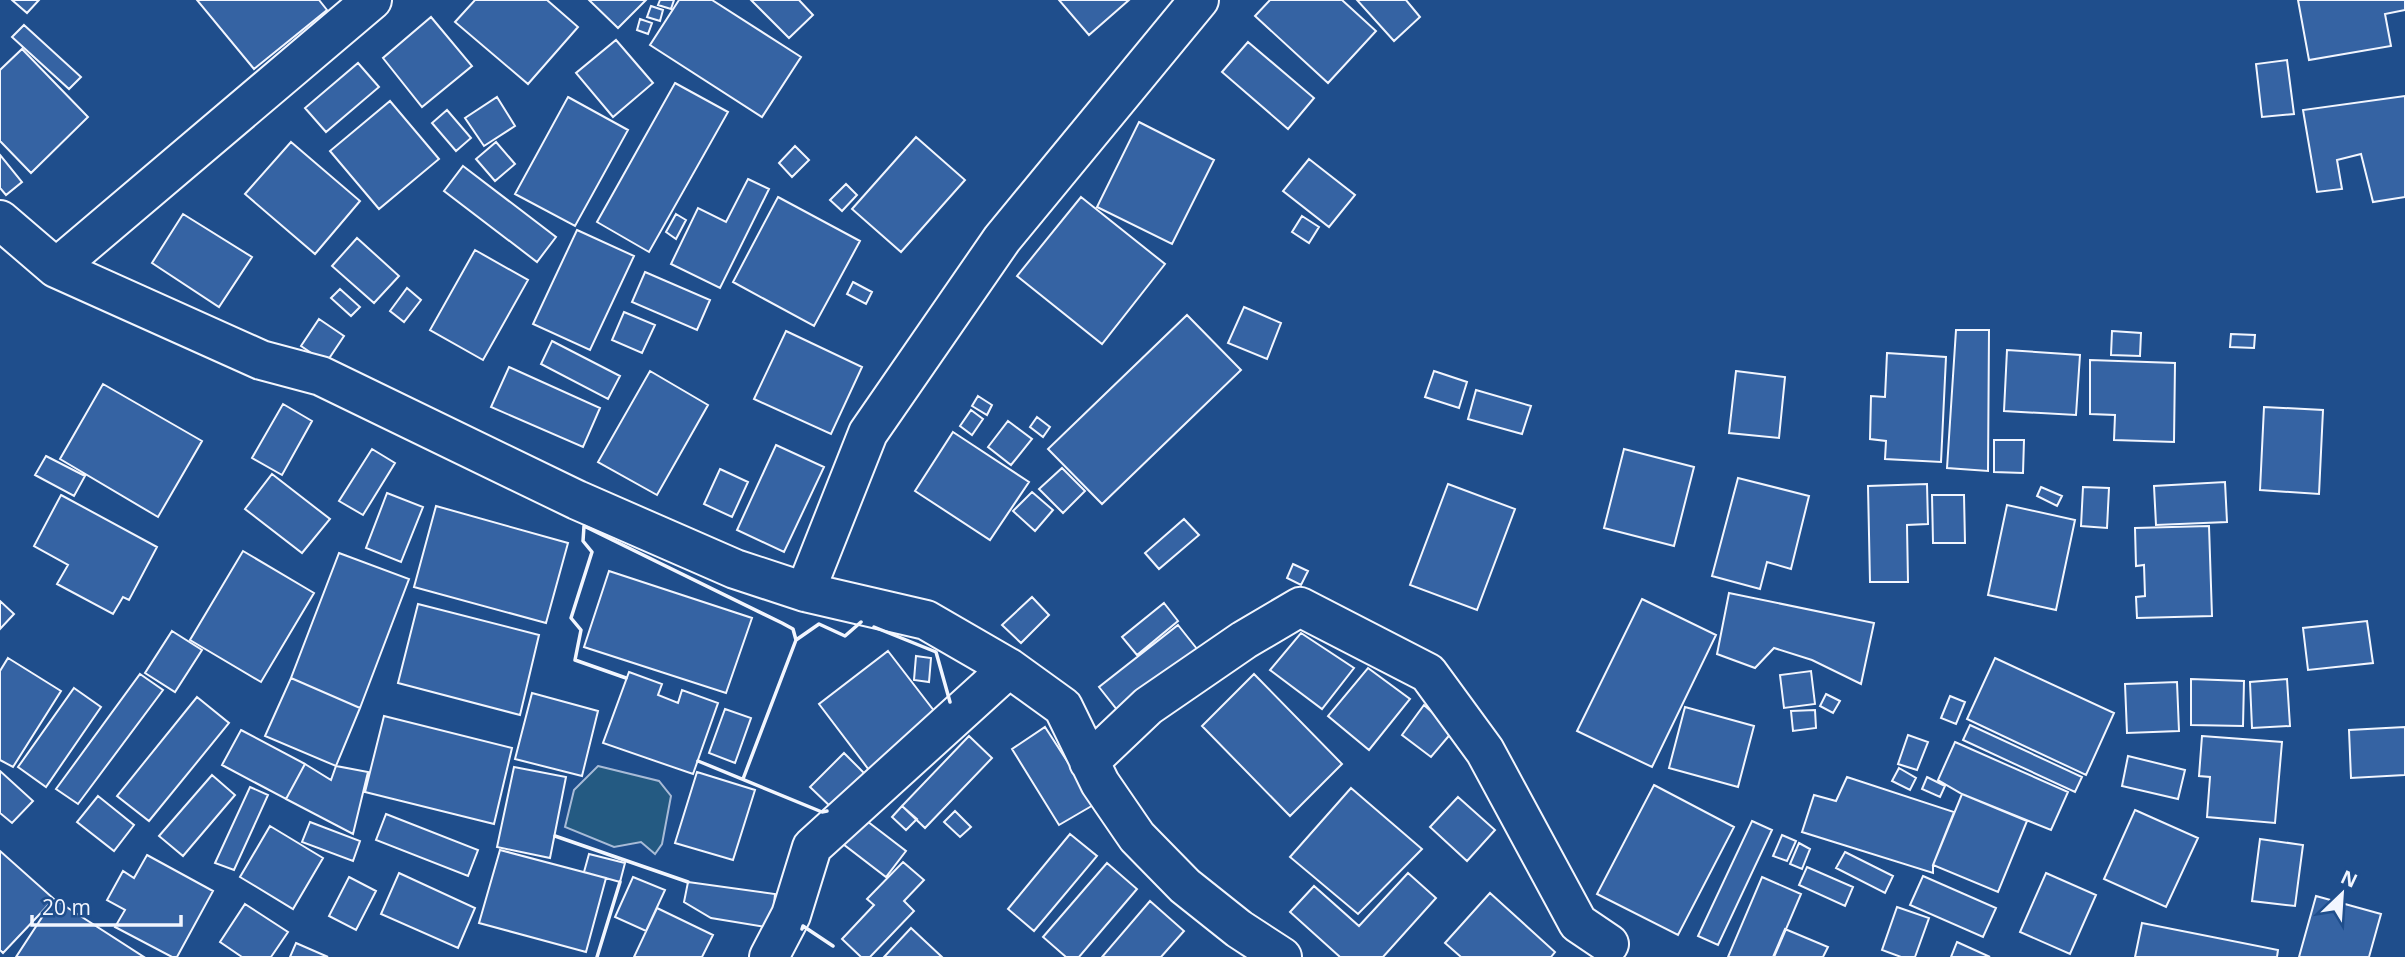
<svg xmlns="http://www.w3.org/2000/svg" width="2405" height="957" font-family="'Open Sans',sans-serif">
	<rect width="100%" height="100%" fill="#1f4e8c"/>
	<path fill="#245a82" stroke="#a8bbd7" stroke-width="2" d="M598,766L659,781L671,796L662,844L655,854L641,842L614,847L565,827L574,790Z"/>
	<path fill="#3563a3" stroke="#f2f6ff" stroke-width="2" d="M12,0H39L27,13Z
		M197,0H319L327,10L254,69Z
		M475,0H547L578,27L528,84L455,22Z
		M589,0H646L618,28Z
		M660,0H674L671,9L658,5Z
		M679,0H712L801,57L762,117L650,45Z
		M751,0H799L813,15L789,38Z
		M1059,0H1129L1089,35Z
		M1270,0H1342L1376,31L1328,83L1255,16Z
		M1357,0H1406L1420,17L1394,41Z
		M2298,0H2405V10L2385,14L2391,46L2309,60Z
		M651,6L663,10L660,21L647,17Z
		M431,17L472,66L422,107L383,58Z
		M640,19L652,23L648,34L637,30Z
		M24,25L81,77L69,89L12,37Z
		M616,40L653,83L613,117L576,73Z
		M1248,42L1314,98L1288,129L1222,72Z
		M22,49L88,117L31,173L0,141V70Z
		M2287,60L2294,114L2262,117L2256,64Z
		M358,63L379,87L326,132L305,108Z
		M675,83L728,112L649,252L597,222Z
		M2405,96V197L2373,202L2361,154L2337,160L2342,189L2317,192L2303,110Z
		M497,97L515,126L484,146L465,118Z
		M568,97L628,130L575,226L515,194Z
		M390,101L439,159L379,209L330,151Z
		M447,110L471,138L456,151L432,123Z
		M1139,122L1214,160L1172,244L1097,207Z
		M916,137L965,180L901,252L852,209Z
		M291,142L360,201L315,254L245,194Z
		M496,142L515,164L495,181L476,159Z
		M795,146L809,160L792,177L779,163Z
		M0,155L22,182L6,195L0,188Z
		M1309,159L1355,195L1329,227L1283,191Z
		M463,166L556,237L537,262L444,191Z
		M748,179L769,189L720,288L671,264L698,208L726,222Z
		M846,184L857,195L842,211L830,200Z
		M778,197L860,241L814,326L733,282Z
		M1081,197L1165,264L1102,344L1017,276Z
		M183,214L252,257L219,307L152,263Z
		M676,214L686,220L676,239L666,232Z
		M1302,216L1319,227L1309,243L1292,232Z
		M577,230L634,256L590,350L533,324Z
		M357,238L399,276L374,303L332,266Z
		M475,250L528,280L483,360L430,330Z
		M645,272L710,300L697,330L632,302Z
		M853,282L872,292L866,304L847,294Z
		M407,288L421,300L404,322L390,311Z
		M340,289L360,307L351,316L331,298Z
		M1244,307L1281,323L1267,359L1228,343Z
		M624,312L655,325L642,353L612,340Z
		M1187,315L1241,370L1102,504L1048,449Z
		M319,319L344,336L326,363L301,346Z
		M1956,330H1989L1988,471L1947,468Z
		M786,331L862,367L831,434L754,399Z
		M2112,331L2141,333L2140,356L2111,355Z
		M2231,334L2255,335L2254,348L2230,347Z
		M552,341L620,376L608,399L541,364Z
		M2007,350L2080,355L2076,415L2004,411Z
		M1887,353L1946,357L1941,462L1885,459L1886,441L1870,439L1871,396L1885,397Z
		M2090,360L2175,363L2174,442L2114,440L2115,415L2090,414Z
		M509,367L600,408L583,447L491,407Z
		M650,371L708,405L657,495L598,462Z
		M1434,371L1467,382L1459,408L1425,397Z
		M1736,371L1785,377L1779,438L1729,433Z
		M103,384L202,441L158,517L60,459Z
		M1476,390L1531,406L1522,434L1468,419Z
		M978,396L992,405L987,415L972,406Z
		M283,404L312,421L282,475L252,458Z
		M2264,407L2323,410L2319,494L2260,490Z
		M971,410L983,419L972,435L960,426Z
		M1037,417L1050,427L1043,437L1030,427Z
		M1008,421L1032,439L1011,465L988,447Z
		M953,432L1029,482L990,540L915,491Z
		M1994,440H2024L2023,473L1994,472Z
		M776,445L824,467L784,552L737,530Z
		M372,449L395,463L363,515L339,501Z
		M1624,449L1694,467L1674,546L1604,528Z
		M46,456L85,476L74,496L35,475Z
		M1062,468L1085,491L1063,513L1039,489Z
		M720,469L748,482L732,517L704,504Z
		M272,474L330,519L302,553L245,509Z
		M1738,478L1809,496L1791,569L1767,562L1760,589L1712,576Z
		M2225,482L2227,522L2156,525L2154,486Z
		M1448,484L1515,509L1477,610L1410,585Z
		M1927,484L1928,524L1907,525L1908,582H1870L1868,486Z
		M2041,487L2062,496L2057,506L2037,496Z
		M2083,487L2109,488L2107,528L2081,526Z
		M1032,492L1053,510L1035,531L1013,511Z
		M387,493L423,507L401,562L366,548Z
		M61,495L157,547L129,600L123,597L113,614L57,584L68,565L34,546Z
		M1932,495H1964L1965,543H1933Z
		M2007,505L2075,520L2056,610L1988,595Z
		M436,506L568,543L546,623L414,587Z
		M1184,519L1199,535L1159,569L1145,553Z
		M2209,526L2212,616L2137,618L2136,597L2145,596L2144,565L2136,566L2135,528Z
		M243,551L314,593L261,682L190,640Z
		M339,553L409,579L360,708L291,678Z
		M1293,564L1308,571L1301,585L1287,578Z
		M609,571L752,618L726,693L584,647Z
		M1729,593L1874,623L1861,684L1812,660L1774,648L1755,668L1717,654Z
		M1032,597L1049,615L1021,643L1002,625Z
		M1642,599L1716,635L1652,767L1577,731Z
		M0,601L14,614L0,629Z
		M1164,603L1178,621L1137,655L1122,637Z
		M418,604L539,635L520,715L398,683Z
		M2367,621L2373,663L2308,670L2303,628Z
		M1178,625L1201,654L1122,716L1099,687Z
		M172,631L202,650L175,692L145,673Z
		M1301,633L1354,668L1322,709L1270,670Z
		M888,651L938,716L869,770L819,704Z
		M916,656L931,658L929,682L914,680Z
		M8,658L61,691L13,767L0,760V671Z
		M1995,658L2114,713L2086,775L1967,719Z
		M1368,668L1410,699L1369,750L1328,716Z
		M1811,671L1815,704L1784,708L1780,675Z
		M629,672L662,684L658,695L678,703L682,690L718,703L693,774L603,743Z
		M140,674L163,690L78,804L56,789Z
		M1254,674L1342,764L1290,816L1202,726Z
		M291,678L360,708L336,766L265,736Z
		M2191,679L2244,681L2243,726L2191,725Z
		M2287,679L2290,726L2252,728L2250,682Z
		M2177,682L2179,731L2127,733L2125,684Z
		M74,688L101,707L46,787L18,767Z
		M532,693L598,711L582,776L515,759Z
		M1826,694L1840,701L1833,713L1820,706Z
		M1950,696L1965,702L1956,724L1941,718Z
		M197,697L229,723L149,821L117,796Z
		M1424,705L1453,731L1431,757L1402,735Z
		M1685,707L1754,726L1738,787L1669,768Z
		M725,709L751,718L735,763L709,753Z
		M1815,710L1816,728L1793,731L1791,711Z
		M384,716L512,748L494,824L365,792Z
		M1970,725L2082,777L2075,792L1963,740Z
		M1045,727L1095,804L1059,825L1012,749Z
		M2405,727V775L2351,778L2349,730Z
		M241,730L305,764L286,799L222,765Z
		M1908,735L1928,742L1917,770L1898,764Z
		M969,736L992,758L925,828L902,806Z
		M2202,736L2282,742L2275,823L2207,817L2210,777L2199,776Z
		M1955,742L2068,792L2051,830L1962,794L1938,780Z
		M844,753L867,776L834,810L810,787Z
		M2128,756L2185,770L2178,799L2122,786Z
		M305,764L331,780L336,766L368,772L353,834L286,799Z
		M514,767L566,777L550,858L497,847Z
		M1899,768L1916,778L1910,790L1892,781Z
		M0,771L33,801L12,823L0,813Z
		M697,772L755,790L733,860L675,843Z
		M212,775L235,795L183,856L159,836Z
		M1847,777L1954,812L1933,865V873L1802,832L1814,795L1836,801Z
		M1927,777L1945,786L1940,797L1922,789Z
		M1654,785L1734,827L1678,935L1597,894Z
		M250,787L268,795L234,870L215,863Z
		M1351,788L1422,849L1358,914L1290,857Z
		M1962,794L2027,821L1998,892L1933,865Z
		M98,796L134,825L114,851L77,822Z
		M1458,797L1495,830L1467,861L1430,827Z
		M902,806L917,819L906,830L892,817Z
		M2135,810L2198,838L2166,907L2104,879Z
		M955,811L971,827L960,837L944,822Z
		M386,814L478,850L468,876L376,840Z
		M863,818L906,851L886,877L843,844Z
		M1752,821L1772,830L1718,945L1698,936Z
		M310,822L360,841L353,861L302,842Z
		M270,826L323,858L293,909L240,877Z
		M1070,834L1097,856L1034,931L1008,909Z
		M1782,835L1796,841L1787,861L1773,856Z
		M2260,839L2303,845L2295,906L2252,901Z
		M1799,843L1810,849L1802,869L1790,864Z
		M500,850L606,878L586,952L479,923Z
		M0,851L54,899L3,953L0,950Z
		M1845,852L1893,876L1885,893L1836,868Z
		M589,854L625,863L620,882L584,872Z
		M147,855L213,891L177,957H172L115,927L125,910L107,900L123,871L134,878Z
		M903,862L924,880L904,901L914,911L870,957H861L842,939L874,905L867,899Z
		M1107,863L1137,889L1079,957H1066L1043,937Z
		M1807,867L1853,887L1845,906L1799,885Z
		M399,873L475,908L458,948L381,914Z
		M1408,873L1436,898L1383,957H1340L1290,912L1314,886L1359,926Z
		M2046,873L2096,895L2070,954L2020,932Z
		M1923,876L1996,908L1983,937L1910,905Z
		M349,877L376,891L356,930L329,916Z
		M633,877L665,890L646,931L615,917Z
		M1762,877L1801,894L1774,957H1728Z
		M688,882L775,894L772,928L711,918L684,902Z
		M1490,893L1555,952L1551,957H1461L1445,943Z
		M2316,896L2381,914L2369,957H2299Z
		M54,899L144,957H16Z
		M1150,901L1184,931L1161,957H1102Z
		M245,904L288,932L271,957H242L220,942Z
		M1897,907L1929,918L1915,957H1901L1882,950Z
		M657,908L713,935L702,957H634Z
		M2142,923L2278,950L2277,957H2135Z
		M911,928L942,957H884Z
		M1785,929L1828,947L1823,957H1773Z
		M1957,942L1990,957H1951Z
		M296,943L328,957H290Z"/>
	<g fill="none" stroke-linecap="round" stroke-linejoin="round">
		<defs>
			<path id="minor" d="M0,220L56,268L261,360L321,376L577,500L735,569L805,592L926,620L1009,668L1063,707L1100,783L1137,837L1185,886L1239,929L1282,957
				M56,268L372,0
				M805,592L868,433L1002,239L1199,0
				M1089,762L1148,706L1244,640L1300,607L1428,673L1485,751L1578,923L1609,944
				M769,957L791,915L812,847L1009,668"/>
		</defs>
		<use href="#minor" stroke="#f2f6ff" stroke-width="42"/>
		<use href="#minor" stroke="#1f4e8c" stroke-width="38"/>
		<path stroke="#f2f6ff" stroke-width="3.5" d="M874,627L936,652L950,702
			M626,678L575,660L581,630L571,618L592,552L583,541L584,526L782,623L793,629L796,640
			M698,761L822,812L827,811
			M743,779L796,640L819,624L845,636L861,622
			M555,836L688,882
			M802,929L803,926L833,946
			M597,957L620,882"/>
	</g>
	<g transform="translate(2342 894) rotate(25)" stroke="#1f4e8c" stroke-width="5" paint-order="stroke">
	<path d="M0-5L12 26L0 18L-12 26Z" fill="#f2f6ff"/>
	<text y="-10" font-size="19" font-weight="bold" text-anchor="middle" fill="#f2f6ff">N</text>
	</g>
	<path d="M32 915v10h149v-10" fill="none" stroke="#f2f6ff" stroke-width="3.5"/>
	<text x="42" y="915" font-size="21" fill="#f2f6ff" stroke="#1f4e8c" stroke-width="5" paint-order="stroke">20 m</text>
</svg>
